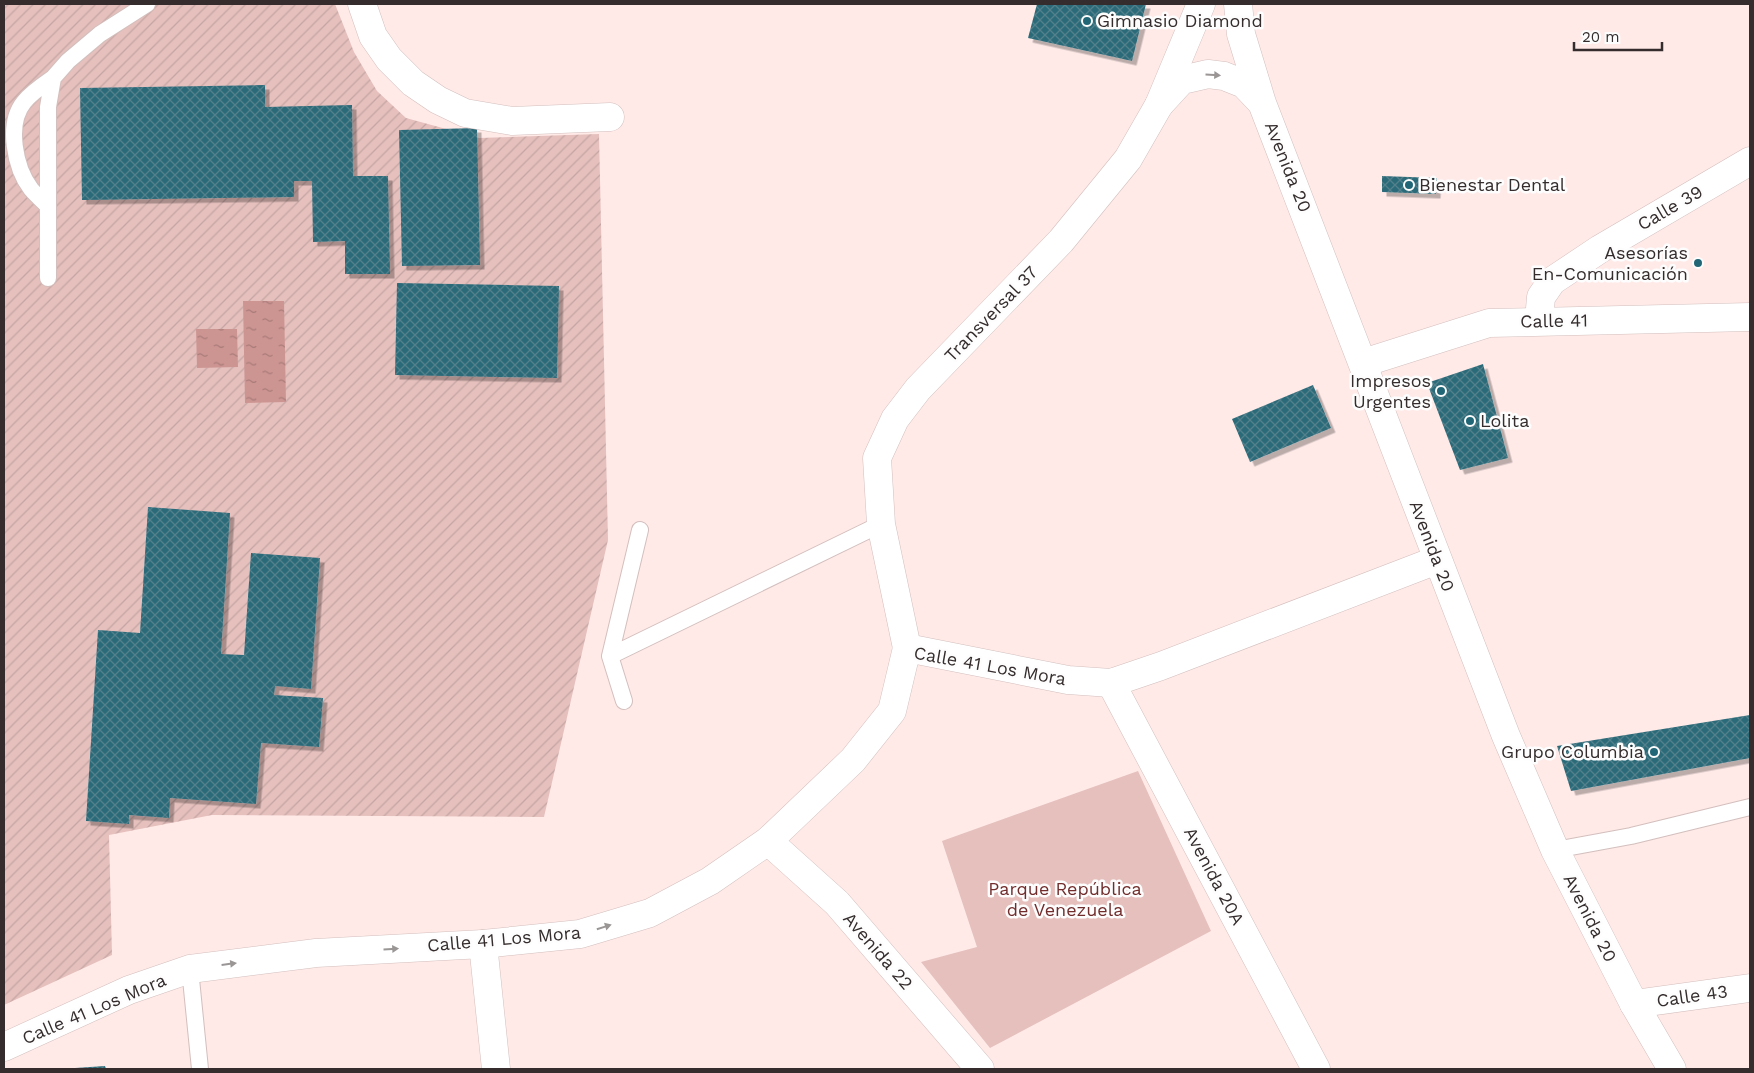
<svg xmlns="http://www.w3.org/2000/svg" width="1754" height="1073" font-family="'Work Sans',sans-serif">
	<defs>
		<pattern id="garden-furrows" width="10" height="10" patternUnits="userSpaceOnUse" patternTransform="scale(1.25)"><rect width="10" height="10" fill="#e5c0bd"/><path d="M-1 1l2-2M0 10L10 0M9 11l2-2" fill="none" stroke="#c5a5a3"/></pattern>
		<pattern id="water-ripples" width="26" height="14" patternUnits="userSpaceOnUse" patternTransform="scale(1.25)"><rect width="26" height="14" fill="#cd9592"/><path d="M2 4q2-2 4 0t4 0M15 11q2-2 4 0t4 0" fill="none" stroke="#a77a78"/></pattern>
		<pattern id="building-cross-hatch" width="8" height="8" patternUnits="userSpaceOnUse" patternTransform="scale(1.25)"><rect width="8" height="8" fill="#2c6a79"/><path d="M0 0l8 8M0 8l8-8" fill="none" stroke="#52808b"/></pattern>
		<filter id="shadow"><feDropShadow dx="4.5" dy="4.5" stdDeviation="0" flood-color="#0004"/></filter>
	</defs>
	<rect width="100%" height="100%" fill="#ffeae8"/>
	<path fill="#e5c0bd" d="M1138,771L1211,931L990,1048L921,962L977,947L942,841Z"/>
	<path fill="url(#garden-furrows)" d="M4,4H335L354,52L377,91L406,118L479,138L599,134L608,540L544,817L212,815L109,835L112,955L4,1005Z"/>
	<path fill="url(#water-ripples)" d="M243,301H284L286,402L245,403Z
		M196,329H237L238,367L197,368Z"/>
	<path fill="url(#building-cross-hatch)" filter="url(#shadow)" d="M1037,4H1146L1132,61L1028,38Z
		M265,85V107L352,105L353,176H388L390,274H345V241L313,242L312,181H294V197L82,200L80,88Z
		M477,128L480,265L402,266L399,130Z
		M1382,176L1437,178L1436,194L1382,192Z
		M397,283L559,286L557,378L395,375Z
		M1483,364L1508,458L1460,470L1427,383Z
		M1313,385L1331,428L1250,462L1232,419Z
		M148,507L230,513L221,654L244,655L251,553L320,558L311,689L275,686L274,695L323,698L319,747L261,743L256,804L170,798L169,818L129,815V824L86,821L98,630L140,633Z
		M1750,715V758L1571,791L1557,746Z
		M105,1066L106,1069H75V1068Z"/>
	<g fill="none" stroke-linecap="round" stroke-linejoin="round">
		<defs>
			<path id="service" d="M48,206C42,200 36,195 31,189C15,168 6,124 24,102C32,92 43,85 53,78
				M48,278V107L53,78L68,61L100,34L147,4
				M640,530L610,656L881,524
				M610,656L624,701
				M1555,850L1631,836L1750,807
				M190,969L200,1069"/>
			<path id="minor" d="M362,4L373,36L389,59L413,83L438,100L465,113L512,121L610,117
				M1539,321L1541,297L1552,281L1600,249L1750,161
				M907,648L881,524L877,458L895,419L918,389L1061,241L1128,159L1159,105L1201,4
				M1111,683L1316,1069
				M768,841L837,903L980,1069
				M483,944L496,1069
				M1634,1004L1750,988"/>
			<path id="tertiary" d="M1363,363L1489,323L1750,317
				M4,1047L129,990L190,969L316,953L483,944L580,934L650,913L710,881L768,841L853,760L892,711L907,648L1068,680L1111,683L1161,666L1437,560"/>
			<path id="secondary" d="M1238,4L1241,34L1262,103L1506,736L1555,850L1634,1004L1672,1069
				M1159,105L1182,80L1208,74L1224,76L1244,84L1262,103"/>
		</defs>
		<use href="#service" stroke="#d3bfbd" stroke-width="18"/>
		<use href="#minor" stroke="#d3bfbd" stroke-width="29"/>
		<use href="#tertiary" stroke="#d3bfbd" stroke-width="29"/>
		<use href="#secondary" stroke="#d3bfbd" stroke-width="29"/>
		<use href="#service" stroke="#fff" stroke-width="16"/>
		<use href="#minor" stroke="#fff" stroke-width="28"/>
		<use href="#tertiary" stroke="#fff" stroke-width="28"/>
		<use href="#secondary" stroke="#fff" stroke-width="28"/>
	</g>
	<defs><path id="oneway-solid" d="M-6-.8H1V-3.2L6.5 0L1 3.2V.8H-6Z" transform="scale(1.25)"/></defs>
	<g fill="#9a9696">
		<use href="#oneway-solid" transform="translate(1213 75) rotate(3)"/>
		<use href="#oneway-solid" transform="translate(604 927) rotate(-17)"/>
		<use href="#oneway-solid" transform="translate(391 949) rotate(-3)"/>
		<use href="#oneway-solid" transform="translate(229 964) rotate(-7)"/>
	</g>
	<g fill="#216676" stroke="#fdfdfd" stroke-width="2">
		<circle cx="1087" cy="21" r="5"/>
		<circle cx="1409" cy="185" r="5"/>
		<circle cx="1698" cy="263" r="5"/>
		<circle cx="1441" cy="391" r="5"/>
		<circle cx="1470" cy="421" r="5"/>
		<circle cx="1654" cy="752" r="5"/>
	</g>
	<g text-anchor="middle" stroke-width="5" stroke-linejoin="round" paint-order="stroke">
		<g font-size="18" fill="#352d2d" stroke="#fdfdfd" text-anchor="start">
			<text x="1097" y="27">Gimnasio Diamond</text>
			<text x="1419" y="191">Bienestar Dental</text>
			<text x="1688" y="259" text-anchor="end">Asesorías<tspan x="1688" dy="21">En-Comunicación</tspan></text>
			<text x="1431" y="387" text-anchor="end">Impresos<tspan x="1431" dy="21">Urgentes</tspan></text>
			<text x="1480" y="427">Lolita</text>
			<text x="1644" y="758" text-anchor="end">Grupo Columbia</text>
		</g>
		<g font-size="18" fill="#352d2d" stroke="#fdfdfd">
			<text transform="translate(1288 167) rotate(68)" y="6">Avenida 20</text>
			<text transform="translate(1670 208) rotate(-30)" y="6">Calle 39</text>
			<text transform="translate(991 314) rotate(-46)" y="6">Transversal 37</text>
			<text transform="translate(1554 321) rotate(-1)" y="6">Calle 41</text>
			<text transform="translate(1432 546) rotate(69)" y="6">Avenida 20</text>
			<text transform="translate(990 666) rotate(10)" y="6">Calle 41 Los Mora</text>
			<text transform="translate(1214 876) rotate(62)" y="6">Avenida 20A</text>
			<text transform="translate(1590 918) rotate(63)" y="6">Avenida 20</text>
			<text transform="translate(504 939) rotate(-5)" y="6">Calle 41 Los Mora</text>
			<text transform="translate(878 951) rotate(49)" y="6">Avenida 22</text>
			<text transform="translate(1692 996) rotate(-8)" y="6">Calle 43</text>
			<text transform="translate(94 1009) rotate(-23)" y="6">Calle 41 Los Mora</text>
		</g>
		<g font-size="18" fill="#712d2c" stroke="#fdfdfd">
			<text x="1065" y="895">Parque República<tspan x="1065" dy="21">de Venezuela</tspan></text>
		</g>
	</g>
	<rect width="1754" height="1073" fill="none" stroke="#352d2d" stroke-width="10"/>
	<path d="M1574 42v8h88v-8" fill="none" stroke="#352d2d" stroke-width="2.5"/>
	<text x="1582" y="42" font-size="15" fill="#352d2d" stroke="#fdfdfd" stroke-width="4" paint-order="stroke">20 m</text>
</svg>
